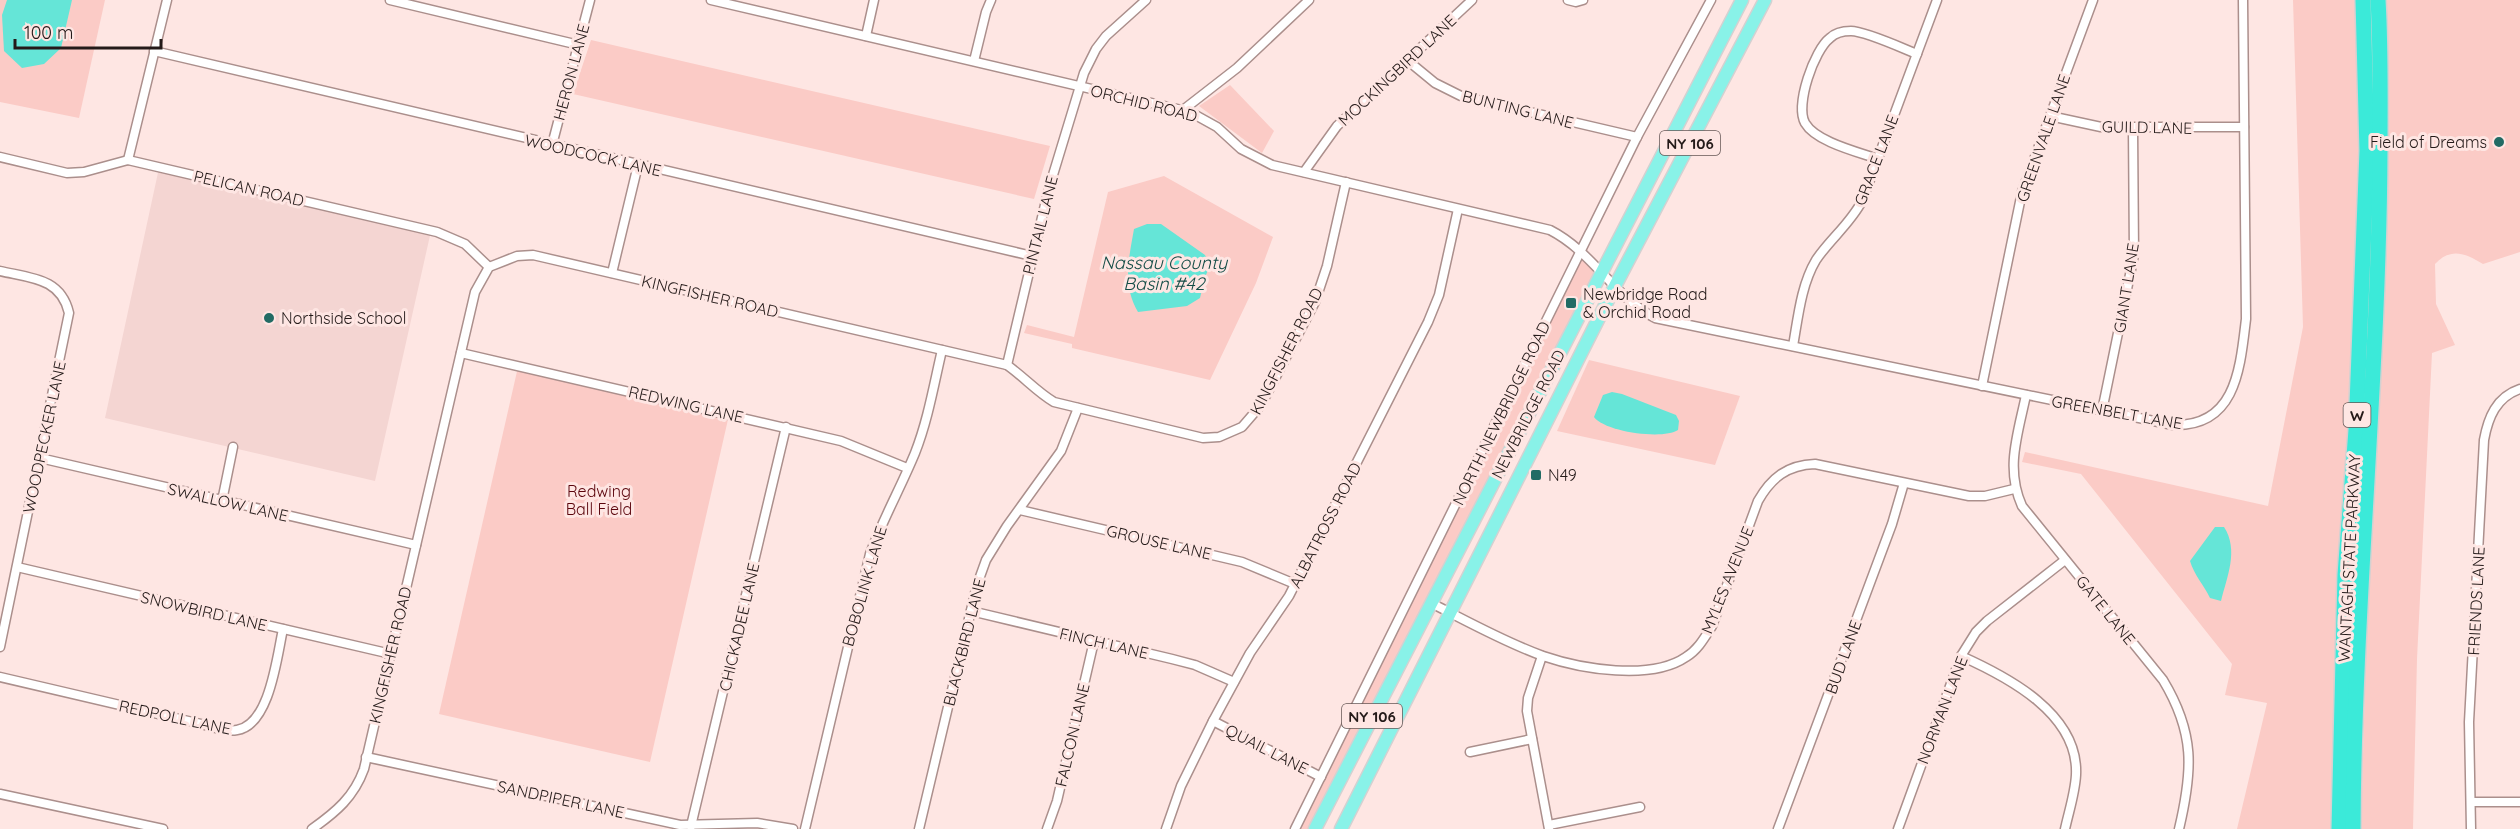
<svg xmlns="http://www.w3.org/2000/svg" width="2520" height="829" font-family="Quicksand,sans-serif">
	<rect width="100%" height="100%" fill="#fee6e3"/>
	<!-- built -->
	<polygon fill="#f4d5d2" points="159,168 431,231 375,481 105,418"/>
	<!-- green -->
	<g fill="#fbcbc6">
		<polygon points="0,0 105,0 79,118 0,102"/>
		<polygon points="2293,0 2356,0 2357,17 2359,192 2333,829 2237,829 2267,703 2225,695 2232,664 2081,474 2022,462 2025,452 2268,506 2303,327"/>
		<path d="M 2383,0 L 2520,0 L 2520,252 L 2483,264 C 2465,253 2451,247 2435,264 L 2436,304 L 2455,345 L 2432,353 L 2417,659 L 2413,829 L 2361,829 L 2369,543 L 2378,417 L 2385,266 L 2387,136 Z"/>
		<polygon points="591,40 1050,146 1034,199 573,94"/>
		<polygon points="1230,85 1274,131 1262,153 1199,106"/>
		<polygon points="1164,176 1273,237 1256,283 1210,380 1072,348 1072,344 1024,333 1027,325 1074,337 1108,192"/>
		<polygon points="1583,254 1597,272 1313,829 1299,829"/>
		<polygon points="1589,360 1740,396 1715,465 1557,431"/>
		<polygon points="518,367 729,415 650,762 439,714"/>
	</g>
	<!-- water -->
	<g fill="#65e5d7">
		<polygon points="7,0 72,0 61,48 44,64 22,68 4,51 2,15"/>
		<path d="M 1147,224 L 1161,224 L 1205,255 L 1210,266 L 1205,277 L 1200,298 L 1187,306 L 1138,312 C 1122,285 1129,258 1134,229 Z"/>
		<path d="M 1612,392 L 1622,394 L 1676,415 L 1679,421 L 1678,430 C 1663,440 1605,432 1594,417 L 1603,395 Z"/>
		<path d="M 2215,527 L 2224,527 C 2239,550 2227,577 2221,601 L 2210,598 C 2204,585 2194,575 2190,561 Z"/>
	</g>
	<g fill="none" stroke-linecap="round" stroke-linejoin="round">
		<defs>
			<g id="minor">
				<polyline points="390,0 579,45"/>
				<path d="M 711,0 L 1190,112 L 1217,127 L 1241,149 L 1272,165 L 1550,230 C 1593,252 1613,296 1655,318 L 2173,425 C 2236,427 2240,369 2246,319 L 2243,0"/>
				<polyline points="1568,0 1576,2 1583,0"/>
				<polyline points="866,36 874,0"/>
				<polyline points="154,51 1032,256"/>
				<polyline points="1407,60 1435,83 1461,96 1637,137"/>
				<polyline points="974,61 986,12 991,0"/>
				<polyline points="1183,110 1237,68 1309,0"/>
				<polyline points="2050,116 2101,127 2244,127"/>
				<polyline points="552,145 590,0"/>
				<polyline points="0,157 67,173 84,172 128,160 437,232 465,244 489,267"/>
				<path d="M 1878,159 C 1858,152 1816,142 1805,123 C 1795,105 1814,50 1830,38 C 1835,33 1844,31 1851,31 C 1865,31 1902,48 1917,54"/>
				<polyline points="128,160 167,0"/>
				<polyline points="1304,172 1337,126 1472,0"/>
				<path d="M 0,271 C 31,278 61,278 69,313 L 0,647"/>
				<polyline points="612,273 638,165"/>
				<path d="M 1793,346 C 1798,318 1801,285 1816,260 C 1830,239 1850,224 1862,201 L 1937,0"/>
				<polyline points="461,353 841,441 907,468"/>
				<polyline points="1007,365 1049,188 1084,73 1096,49 1106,36 1146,0"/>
				<polyline points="1982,386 2022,192 2093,0"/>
				<path d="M 2026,395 C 2018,434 2005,468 2022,506 L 2163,680 C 2195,733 2193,770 2179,829"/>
				<polyline points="2102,411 2134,255 2133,128"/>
				<polyline points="40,458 416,545"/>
				<polyline points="222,501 233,447"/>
				<polyline points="1020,510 1242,562 1295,584"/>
				<polyline points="17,567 391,654"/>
				<path d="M 1431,603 C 1467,621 1504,642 1543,656 C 1581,669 1651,681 1686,657 C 1698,650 1705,637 1712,626 L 1758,501 C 1771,478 1787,465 1815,464 L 1969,496 L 1985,496 L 2014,489"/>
				<polyline points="971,611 1172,659 1195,665 1234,682"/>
				<polyline points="1542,656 1528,698 1527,711 1549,829"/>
				<path d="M 1961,656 C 2008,677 2079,714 2076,775 C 2075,793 2069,811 2065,829"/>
				<path d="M 0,677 L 201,724 C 212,727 226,732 237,730 C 270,725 277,656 283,629"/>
				<polyline points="1213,721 1321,777"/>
				<polyline points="1470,752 1532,739"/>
				<polyline points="366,757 680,825 757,823 793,829"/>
				<polyline points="0,794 163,829"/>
				<polyline points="2471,802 2520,802"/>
				<polyline points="1549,825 1640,807"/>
				<polyline points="691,826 786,427"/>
				<path d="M 312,829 C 336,812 354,797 364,769 L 475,292 L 489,267 L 517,256 L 533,255 L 1007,365 C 1024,377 1037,392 1054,402 L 1203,438 L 1219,437 L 1242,427 L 1261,405 L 1315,302 L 1327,266 L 1346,182"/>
				<path d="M 805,829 L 870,554 C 883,519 901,487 915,453 C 928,420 934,384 942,350"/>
				<polyline points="919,829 977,585 986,560 1007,526 1061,451 1078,408"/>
				<polyline points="1047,829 1057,801 1094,641"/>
				<polyline points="1166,829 1181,786 1213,721 1250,653 1289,596 1428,322 1439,295 1458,209"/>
				<polyline points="1295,829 1637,137 1711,0"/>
				<polyline points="1778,829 1892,524 1904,483"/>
				<polyline points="1898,829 1961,656 1976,632 1987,621 2065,560"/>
				<path d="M 2471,829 L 2469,722 L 2484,440 C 2488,418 2496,397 2520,389"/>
			</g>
			<g id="primary">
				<polyline points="1315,829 1742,0"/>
				<polyline points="1341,829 1615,286 1765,0"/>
			</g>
			<g id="motorway">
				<polyline points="2339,829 2345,575 2356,430 2367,151 2363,0"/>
				<path d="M 2353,829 C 2354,602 2379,376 2380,150 C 2380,100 2381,50 2378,0"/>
			</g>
		</defs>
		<!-- minor casing -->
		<use href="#minor" stroke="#ab8f8c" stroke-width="11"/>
		<!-- primary casing -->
		<use href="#primary" stroke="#d3d1d1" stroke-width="15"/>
		<!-- motorway casing -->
		<use href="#motorway" stroke="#d3d1d1" stroke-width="18"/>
		<!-- minor -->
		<use href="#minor" stroke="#fff" stroke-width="8"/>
		<!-- primary -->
		<use href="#primary" stroke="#89f2e8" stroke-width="12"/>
		<!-- motorway -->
		<use href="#motorway" stroke="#3bead9" stroke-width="15"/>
	</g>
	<!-- markers -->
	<g fill="#226b64" stroke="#fee6e3" stroke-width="2">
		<circle cx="2499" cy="142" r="6"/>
		<rect x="1565" y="297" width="12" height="12" rx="3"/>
		<circle cx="269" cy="318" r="6"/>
		<rect x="1530" y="469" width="12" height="12" rx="3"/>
	</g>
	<g text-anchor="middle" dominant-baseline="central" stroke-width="6" stroke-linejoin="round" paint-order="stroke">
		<!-- shield labels -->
		<g fill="#fee6e3" stroke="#655756" stroke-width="1.5">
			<rect x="1660" y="131" width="60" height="24" rx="4.5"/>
			<rect x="2343.5" y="403" width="27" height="24" rx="4.5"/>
			<rect x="1342" y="704" width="60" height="24" rx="4.5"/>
		</g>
		<g font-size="15" font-weight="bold" fill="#241a19">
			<text x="1690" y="143">NY 106</text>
			<text x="2357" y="415">W</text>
			<text x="1372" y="716">NY 106</text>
		</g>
		<!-- street labels -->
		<g font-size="16" fill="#241a19" stroke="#fee6e3">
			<text transform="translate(1397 70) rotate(-43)">MOCKINGBIRD LANE</text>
			<text transform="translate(571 72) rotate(-75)">HERON LANE</text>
			<text transform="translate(1144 103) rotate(14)">ORCHID ROAD</text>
			<text transform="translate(1518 109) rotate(14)">BUNTING LANE</text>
			<text transform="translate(2147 127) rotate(1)">GUILD LANE</text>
			<text transform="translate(2043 138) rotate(-71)">GREENVALE LANE</text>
			<text transform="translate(593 155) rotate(13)">WOODCOCK LANE</text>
			<text transform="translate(1876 160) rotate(-69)">GRACE LANE</text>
			<text transform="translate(249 188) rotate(13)">PELICAN ROAD</text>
			<text transform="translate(1040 225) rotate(-76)">PINTAIL LANE</text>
			<text transform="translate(2126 288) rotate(-81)">GIANT LANE</text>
			<text transform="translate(710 296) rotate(13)">KINGFISHER ROAD</text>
			<text transform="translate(1286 351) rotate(-63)">KINGFISHER ROAD</text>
			<text transform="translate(686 404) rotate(13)">REDWING LANE</text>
			<text transform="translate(2117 412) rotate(10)">GREENBELT LANE</text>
			<text transform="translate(1501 413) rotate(-64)">NORTH NEWBRIDGE ROAD</text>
			<text transform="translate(1528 414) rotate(-63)">NEWBRIDGE ROAD</text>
			<text transform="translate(44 437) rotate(-78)">WOODPECKER LANE</text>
			<text transform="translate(228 502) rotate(13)">SWALLOW LANE</text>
			<text transform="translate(1325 525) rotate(-63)">ALBATROSS ROAD</text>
			<text transform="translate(1159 542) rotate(13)">GROUSE LANE</text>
			<text transform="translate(2349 558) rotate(-87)">WANTAGH STATE PARKWAY</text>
			<text transform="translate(1727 580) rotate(-68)">MYLES AVENUE</text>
			<text transform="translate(864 586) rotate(-74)">BOBOLINK LANE</text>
			<text transform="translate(2476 601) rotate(-87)">FRIENDS LANE</text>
			<text transform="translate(2106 610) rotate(51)">GATE LANE</text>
			<text transform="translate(204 611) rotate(13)">SNOWBIRD LANE</text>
			<text transform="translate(739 627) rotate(-77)">CHICKADEE LANE</text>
			<text transform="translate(964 642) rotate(-76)">BLACKBIRD LANE</text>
			<text transform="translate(1104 643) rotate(13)">FINCH LANE</text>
			<text transform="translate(390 655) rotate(-77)">KINGFISHER ROAD</text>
			<text transform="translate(1843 657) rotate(-70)">BUD LANE</text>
			<text transform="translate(1942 710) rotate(-69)">NORMAN LANE</text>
			<text transform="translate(175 717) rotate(12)">REDPOLL LANE</text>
			<text transform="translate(1072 735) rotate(-77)">FALCON LANE</text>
			<text transform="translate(1267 749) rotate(27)">QUAIL LANE</text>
			<text transform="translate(561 799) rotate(12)">SANDPIPER LANE</text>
		</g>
		<!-- poi labels -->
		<g font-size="16" fill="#241a19" stroke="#fee6e3" text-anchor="start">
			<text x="2487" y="142" text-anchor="end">Field of Dreams</text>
			<text x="1583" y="294">Newbridge Road<tspan x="1583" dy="18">&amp; Orchid Road</tspan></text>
			<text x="281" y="318">Northside School</text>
			<text x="1548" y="475">N49</text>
		</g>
		<!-- park labels -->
		<g font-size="16" fill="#5b050c" stroke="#fee6e3">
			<text x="599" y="491">Redwing<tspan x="599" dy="18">Ball Field</tspan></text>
		</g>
		<!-- water labels -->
		<g font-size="18" font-style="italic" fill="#134c46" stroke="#fee6e3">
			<text x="1164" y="262">Nassau County<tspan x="1164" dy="21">Basin #42</tspan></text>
		</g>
	</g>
	<!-- scale -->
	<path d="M15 39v9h146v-9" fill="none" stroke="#241a19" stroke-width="3"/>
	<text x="24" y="39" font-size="18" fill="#241a19" stroke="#fee6e3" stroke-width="4.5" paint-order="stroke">100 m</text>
</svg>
